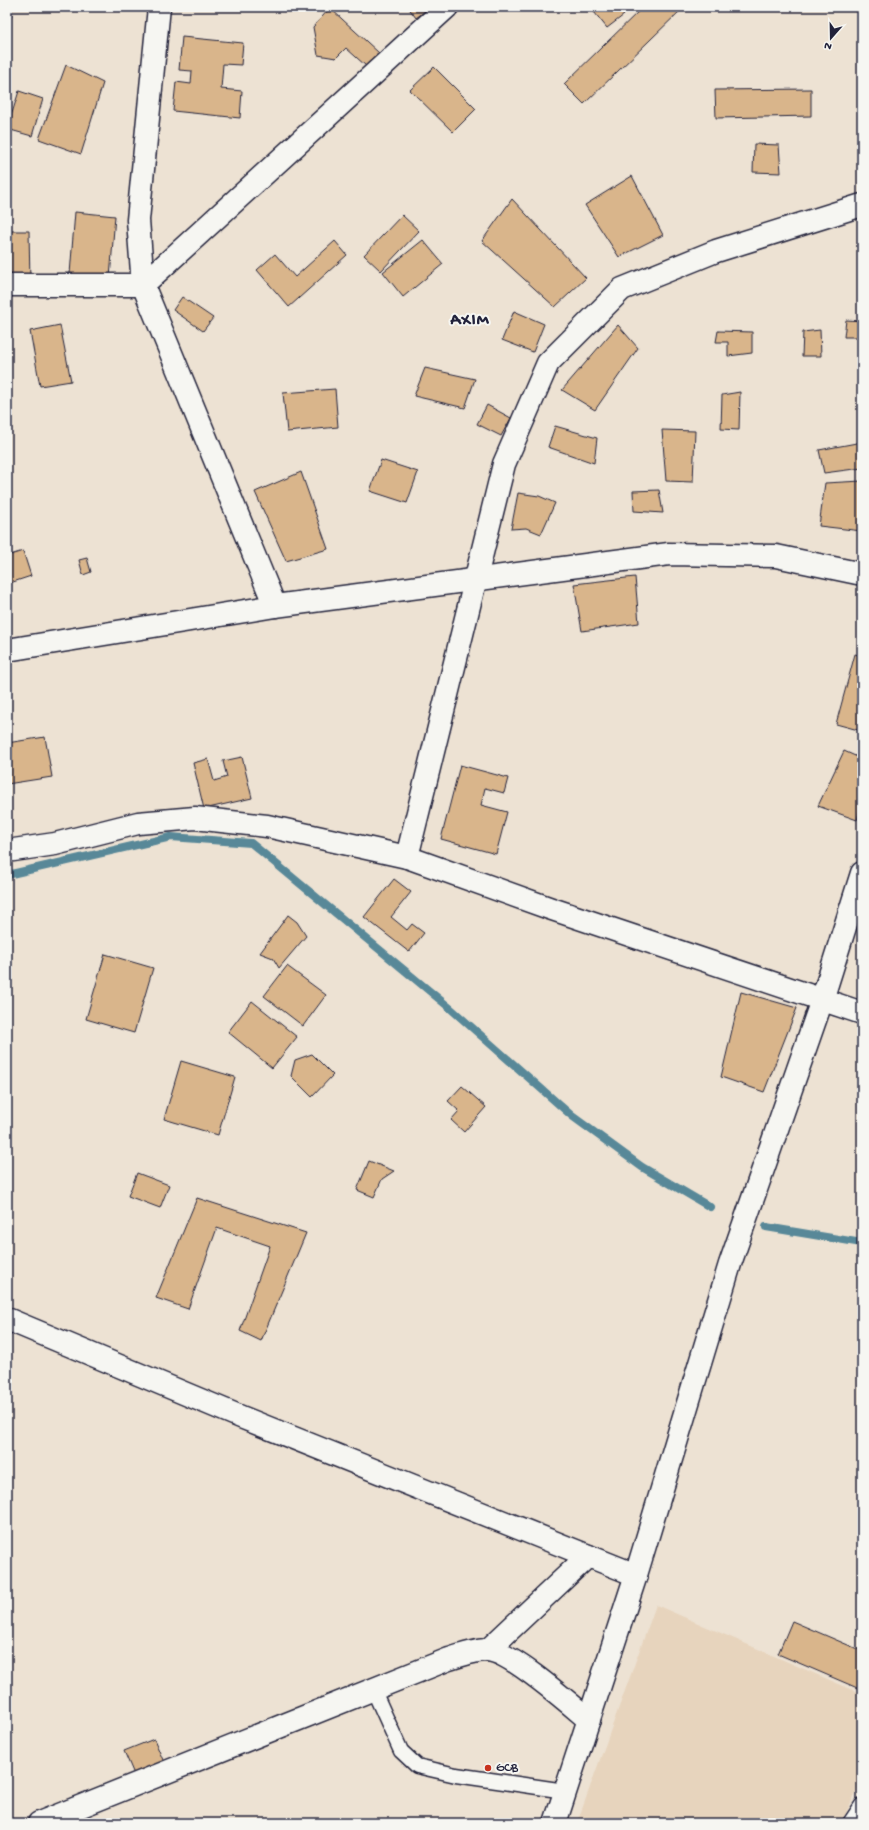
<svg xmlns="http://www.w3.org/2000/svg" width="869" height="1830" font-family="'Gochi Hand',sans-serif">
	<rect width="100%" height="100%" fill="#ede2d3"/>
	<filter id="ink" filterUnits="userSpaceOnUse"><feTurbulence type="fractalNoise" baseFrequency=".025" numOctaves="2"/><feDisplacementMap in="SourceGraphic" scale="8" xChannelSelector="R" yChannelSelector="G"/><feConvolveMatrix kernelMatrix="1 2 1 2 8 2 1 2 1" color-interpolation-filters="sRGB"/></filter>
	<g filter="url(#ink)">
		<!-- built -->
		<polygon fill="#e7d4bd" points="656,1605 862,1694 862,1780 841,1823 577,1823"/>
		<g fill="none" stroke-linecap="round" stroke-linejoin="round">
			<!-- stream -->
			<g stroke="#588898" stroke-width="8">
				<polyline points="7,875 171,837 251,843 450,1008 572,1116 642,1167 710,1207"/>
				<polyline points="766,1227 862,1243"/>
			</g>
		</g>
		<!-- building -->
		<g fill="#d9b58b" stroke="#22223b">
			<polygon points="408,7 431,7 416,18"/>
			<polygon points="590,7 618,7 624,15 607,28"/>
			<polygon points="643,7 683,8 584,104 564,84"/>
			<polygon points="330,8 379,53 366,66 346,48 336,58 318,55 313,27"/>
			<polygon points="7,12 12,14 7,29"/>
			<polygon points="182,37 243,43 241,65 223,64 221,89 242,91 240,118 173,111 176,82 191,84 192,71 179,70"/>
			<polygon points="66,65 103,83 81,154 39,139"/>
			<polygon points="434,67 476,109 453,132 410,90"/>
			<polygon points="811,89 811,116 716,118 715,90"/>
			<polygon points="19,91 43,99 32,136 7,129"/>
			<polygon points="754,144 779,145 781,173 753,172"/>
			<polygon points="632,176 663,235 619,257 585,205"/>
			<polygon points="512,199 586,278 555,307 482,241"/>
			<polygon points="75,212 115,216 110,278 70,274"/>
			<polygon points="402,215 419,231 381,271 364,255"/>
			<polygon points="7,231 29,231 30,281 7,281"/>
			<polygon points="423,240 443,264 403,297 383,272"/>
			<polygon points="335,241 347,255 289,307 257,270 275,254 295,277"/>
			<polygon points="182,297 213,318 203,331 173,310"/>
			<polygon points="514,311 544,324 533,352 502,340"/>
			<polygon points="846,320 862,321 862,337 844,337"/>
			<polygon points="60,325 71,381 40,386 30,331"/>
			<polygon points="618,325 638,348 595,410 562,390"/>
			<polygon points="820,330 821,356 802,356 803,332"/>
			<polygon points="718,331 752,332 752,353 728,356 728,342 716,342"/>
			<polygon points="425,368 475,379 465,408 414,396"/>
			<polygon points="335,389 338,427 287,432 283,393"/>
			<polygon points="740,392 739,430 721,429 722,395"/>
			<polygon points="487,405 511,418 501,436 477,424"/>
			<polygon points="555,426 597,438 594,463 548,447"/>
			<polygon points="662,430 695,431 693,482 666,481"/>
			<polygon points="862,442 862,468 824,473 819,450"/>
			<polygon points="381,460 418,472 407,503 370,491"/>
			<polygon points="301,472 328,549 286,561 255,492"/>
			<polygon points="862,481 862,531 819,526 825,483"/>
			<polygon points="659,490 663,513 634,511 633,491"/>
			<polygon points="518,493 539,496 555,503 541,534 526,528 511,529"/>
			<polygon points="23,551 31,576 7,584 7,556"/>
			<polygon points="87,558 91,572 83,575 79,560"/>
			<polygon points="635,577 639,623 582,631 574,584"/>
			<polygon points="855,654 862,656 862,731 836,724"/>
			<polygon points="45,737 52,777 7,784 7,743"/>
			<polygon points="844,751 862,759 862,802 857,820 818,806"/>
			<polygon points="242,757 252,798 204,809 193,763 208,759 214,781 227,777 223,761"/>
			<polygon points="460,765 508,778 504,793 485,788 481,805 507,812 496,854 441,839"/>
			<polygon points="394,879 411,892 391,917 407,930 412,924 424,933 409,952 364,917"/>
			<polygon points="288,915 297,922 306,936 279,968 273,958 260,953"/>
			<polygon points="105,954 153,968 134,1033 86,1019"/>
			<polygon points="287,966 326,995 303,1026 264,996"/>
			<polygon points="741,992 797,1008 764,1092 721,1077"/>
			<polygon points="252,1001 297,1037 272,1068 228,1032"/>
			<polygon points="312,1054 333,1075 312,1097 291,1076 295,1060"/>
			<polygon points="181,1061 235,1077 218,1135 164,1119"/>
			<polygon points="462,1086 486,1107 464,1132 451,1120 459,1111 448,1101"/>
			<polygon points="369,1161 394,1171 382,1179 374,1197 357,1190"/>
			<polygon points="137,1173 169,1185 160,1208 128,1196"/>
			<polygon points="197,1198 306,1233 261,1341 240,1331 270,1246 217,1228 188,1309 156,1298"/>
			<polygon points="792,1621 862,1651 862,1690 778,1654"/>
			<polygon points="154,1739 166,1767 136,1779 124,1751"/>
		</g>
		<g fill="none" stroke-linecap="round" stroke-linejoin="round">
			<defs>
				<g id="service">
					<polyline points="373,1689 401,1751 417,1766 456,1775 565,1791"/>
					<polyline points="850,1823 862,1805"/>
				</g>
				<g id="minor">
					<polyline points="159,7 138,220 143,285 275,606"/>
					<polyline points="7,285 143,285 447,7"/>
					<polyline points="7,650 275,606 669,554 776,556 862,574"/>
					<polyline points="7,851 55,844 138,823 195,818 267,826 407,857 549,908 862,1013"/>
					<polyline points="407,857 504,464 548,363 622,289 716,251 862,205"/>
					<polyline points="7,1319 241,1417 636,1575"/>
					<polyline points="488,1650 588,1556"/>
					<path d="M 39,1823 L 449,1659 C 459,1656 478,1649 488,1650 C 511,1652 570,1704 589,1720"/>
					<polyline points="555,1823 636,1575 730,1264 822,1000 862,873"/>
				</g>
			</defs>
			<!-- service casing -->
			<use href="#service" stroke="#22223b" stroke-width="17"/>
			<!-- minor casing -->
			<use href="#minor" stroke="#22223b" stroke-width="25"/>
			<!-- service -->
			<use href="#service" stroke="#f6f6f2" stroke-width="14"/>
			<!-- minor -->
			<use href="#minor" stroke="#f6f6f2" stroke-width="22"/>
		</g>
	</g>
	<!-- markers -->
	<circle fill="#c8321e" stroke="#f6f6f2" stroke-width="1.5" cx="488" cy="1768" r="4"/>
	<g text-anchor="middle" dominant-baseline="central" stroke-width="4" stroke-linejoin="round" paint-order="stroke">
		<!-- poi labels -->
		<g font-size="13" fill="#22223b" stroke="#f6f6f2" text-anchor="start">
			<text x="496" y="1768">GCB</text>
		</g>
		<!-- district labels -->
		<g font-size="17" font-weight="bold" letter-spacing="1" fill="#22223b" stroke="#f6f6f2">
			<text x="470" y="321">AXIM</text>
		</g>
	</g>
	<!-- margin -->
	<rect width="869" height="1830" fill="none" stroke="#f6f6f2" stroke-width="24"/>
	<rect x="12" y="12" width="845" height="1806" fill="none" stroke="#22223b" stroke-width="1.5" filter="url(#ink)"/>
	<!-- north arrow -->
	<g transform="translate(831 38) rotate(200)" stroke="#f6f6f2" stroke-width="3" paint-order="stroke">
	<path d="M0-3L7 15L0 10L-7 15Z" fill="#22223b"/>
	<text y="-6" font-size="11" font-weight="bold" text-anchor="middle" fill="#22223b">N</text>
	</g>
</svg>
